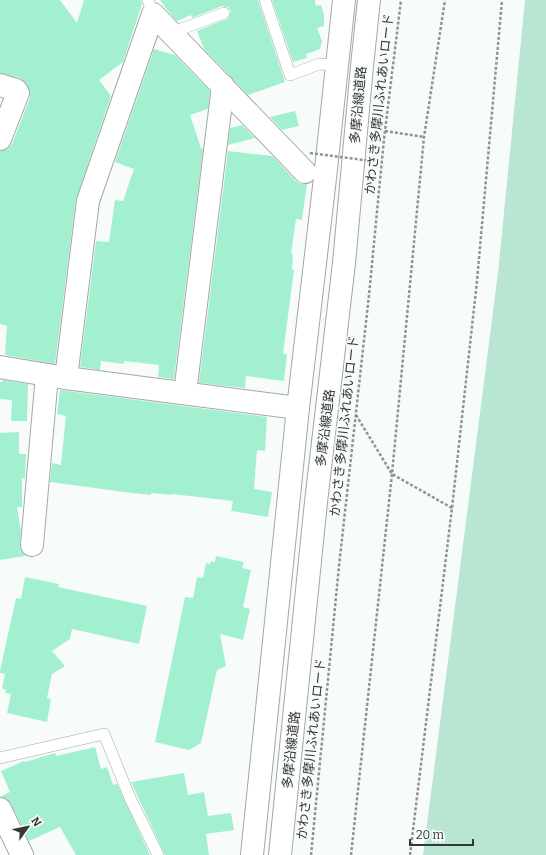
<svg xmlns="http://www.w3.org/2000/svg" width="546" height="855" font-family="Bitter,'Noto Sans JP',serif">
	<rect width="100%" height="100%" fill="#f7fcfa"/>
	<!-- green -->
	<polygon fill="#b8e6d2" points="525,0 546,0 546,855 423,855 498,273"/>
	<!-- building -->
	<g fill="#a3f0d1">
		<polygon points="0,0 60,0 77,23 84,0 141,0 142,4 123,62 99,80 111,96 76,199 55,364 5,355 7,326 0,324 0,151 7,149 12,144 30,98 30,92 26,83 20,78 0,73"/>
		<polygon points="160,0 258,0 285,82 248,95 204,49 197,31 229,18 231,11 228,7 222,6 192,18 191,15 177,21 167,10"/>
		<polygon points="272,0 315,0 316,6 321,5 324,14 324,26 317,28 322,41 320,49 306,54 307,58 293,62"/>
		<polygon points="154,49 175,55 210,91 208,109 190,115 201,148 203,149 174,379 158,377 159,365 124,361 124,364 101,361 100,370 80,367 96,241 109,242 115,200 123,201 134,169 115,162"/>
		<polygon points="295,111 299,126 282,130 270,117"/>
		<polygon points="242,125 255,138 228,145 230,128"/>
		<polygon points="228,151 272,156 296,181 301,184 307,184 302,220 296,219 291,254 293,254 292,269 294,270 283,354 287,354 284,381 246,376 245,388 199,383"/>
		<polygon points="3,380 28,384 27,421 11,421 12,400 0,399 0,382 2,382"/>
		<polygon points="60,390 267,417 265,451 257,450 254,489 272,492 268,517 231,511 233,501 172,494 172,495 151,493 151,495 132,493 50,482 52,463 61,465 66,416 57,414"/>
		<polygon points="19,432 19,454 26,454 25,479 22,478 22,507 17,507 21,531 20,544 21,550 25,556 0,560 0,433"/>
		<polygon points="216,556 244,562 242,568 251,570 243,607 250,609 243,640 220,634 226,666 217,670 201,743 189,750 155,742 185,597 193,598 197,577 203,578 206,563 210,564 211,561 215,562"/>
		<polygon points="25,577 59,584 58,587 147,606 139,644 72,629 70,639 52,651 65,666 52,674 47,698 51,699 47,722 7,713 11,694 5,693 6,690 2,688 5,674 0,673 0,671 16,598 21,599"/>
		<polygon points="95,747 101,769 107,767 113,785 117,784 150,855 76,855 60,827 29,841 11,804 7,799 0,797 10,792 1,771 24,761 25,762 55,753 56,756"/>
		<polygon points="184,773 188,795 204,792 208,816 231,813 234,830 206,834 209,855 165,855 131,782"/>
	</g>
	<g fill="none" stroke-linecap="round" stroke-linejoin="round">
		<defs>
			<g id="lane">
				<polyline points="148,0 153,14"/>
				<polyline points="265,0 290,75 319,64 338,65"/>
				<polyline points="171,33 224,13"/>
				<polyline points="0,758 104,734 130,798 158,855"/>
			</g>
			<g id="street">
				<polyline points="0,85 16,90 18,93 0,139"/>
				<polyline points="0,367 66,378 298,408"/>
				<polyline points="66,378 88,201 153,14 305,172"/>
				<polyline points="185,393 223,86"/>
				<polyline points="32,545 47,375"/>
				<polyline points="0,809 22,855"/>
				<polyline points="252,855 298,408 325,178 344,0"/>
			</g>
			<polyline id="primary" points="280,855 316,502 344,263 362,66 369,0"/>
		</defs>
		<!-- lane casing -->
		<use href="#lane" stroke="#a3a7a5" stroke-width="12"/>
		<!-- street casing -->
		<use href="#street" stroke="#a3a7a5" stroke-width="24"/>
		<!-- primary casing -->
		<use href="#primary" stroke="#a3a7a5" stroke-width="24"/>
		<!-- path -->
		<g stroke="#919392" stroke-width="2.5" stroke-dasharray="3 2" stroke-linecap="butt">
			<polyline points="385,131 424,137"/>
			<polyline points="356,415 392,474 452,508"/>
			<polyline points="311,855 339,566 369,295 384,139 401,0"/>
			<polyline points="351,855 392,474 424,137 445,0"/>
			<polyline points="410,855 452,508 477,281 502,0"/>
		</g>
		<!-- lane -->
		<use href="#lane" stroke="#fff" stroke-width="11"/>
		<!-- street -->
		<use href="#street" stroke="#fff" stroke-width="22"/>
		<!-- primary -->
		<use href="#primary" stroke="#fff" stroke-width="22"/>
		<!-- path-bridge -->
		<polyline stroke="#919392" stroke-width="2.5" stroke-dasharray="3 2" stroke-linecap="butt" points="310,153 371,161"/>
	</g>
	<g text-anchor="middle" dominant-baseline="central" stroke-width="3" stroke-linejoin="round" paint-order="stroke">
		<!-- street labels -->
		<g font-size="13" fill="#353636" stroke="#f7fcfa">
			<text transform="translate(379 104) rotate(-84)">かわさき多摩川ふれあいロード</text>
			<text transform="translate(358 105) rotate(-85)">多摩沿線道路</text>
			<text transform="translate(344 426) rotate(-84)">かわさき多摩川ふれあいロード</text>
			<text transform="translate(325 428) rotate(-83)">多摩沿線道路</text>
			<text transform="translate(311 749) rotate(-84)">かわさき多摩川ふれあいロード</text>
			<text transform="translate(291 750) rotate(-84)">多摩沿線道路</text>
		</g>
	</g>
	<!-- north arrow -->
	<g transform="translate(28 827) rotate(57)" stroke="#f7fcfa" stroke-width="3" paint-order="stroke">
	<path d="M0-3L7 15L0 10L-7 15Z" fill="#353636"/>
	<text y="-6" font-size="11" font-weight="bold" text-anchor="middle" fill="#353636">N</text>
	</g>
	<!-- scale -->
	<path d="M410 839v6h63v-6" fill="none" stroke="#353636" stroke-width="2"/>
	<text x="416" y="839" font-size="12" fill="#353636" stroke="#f7fcfa" stroke-width="3" paint-order="stroke">20 m</text>
</svg>
